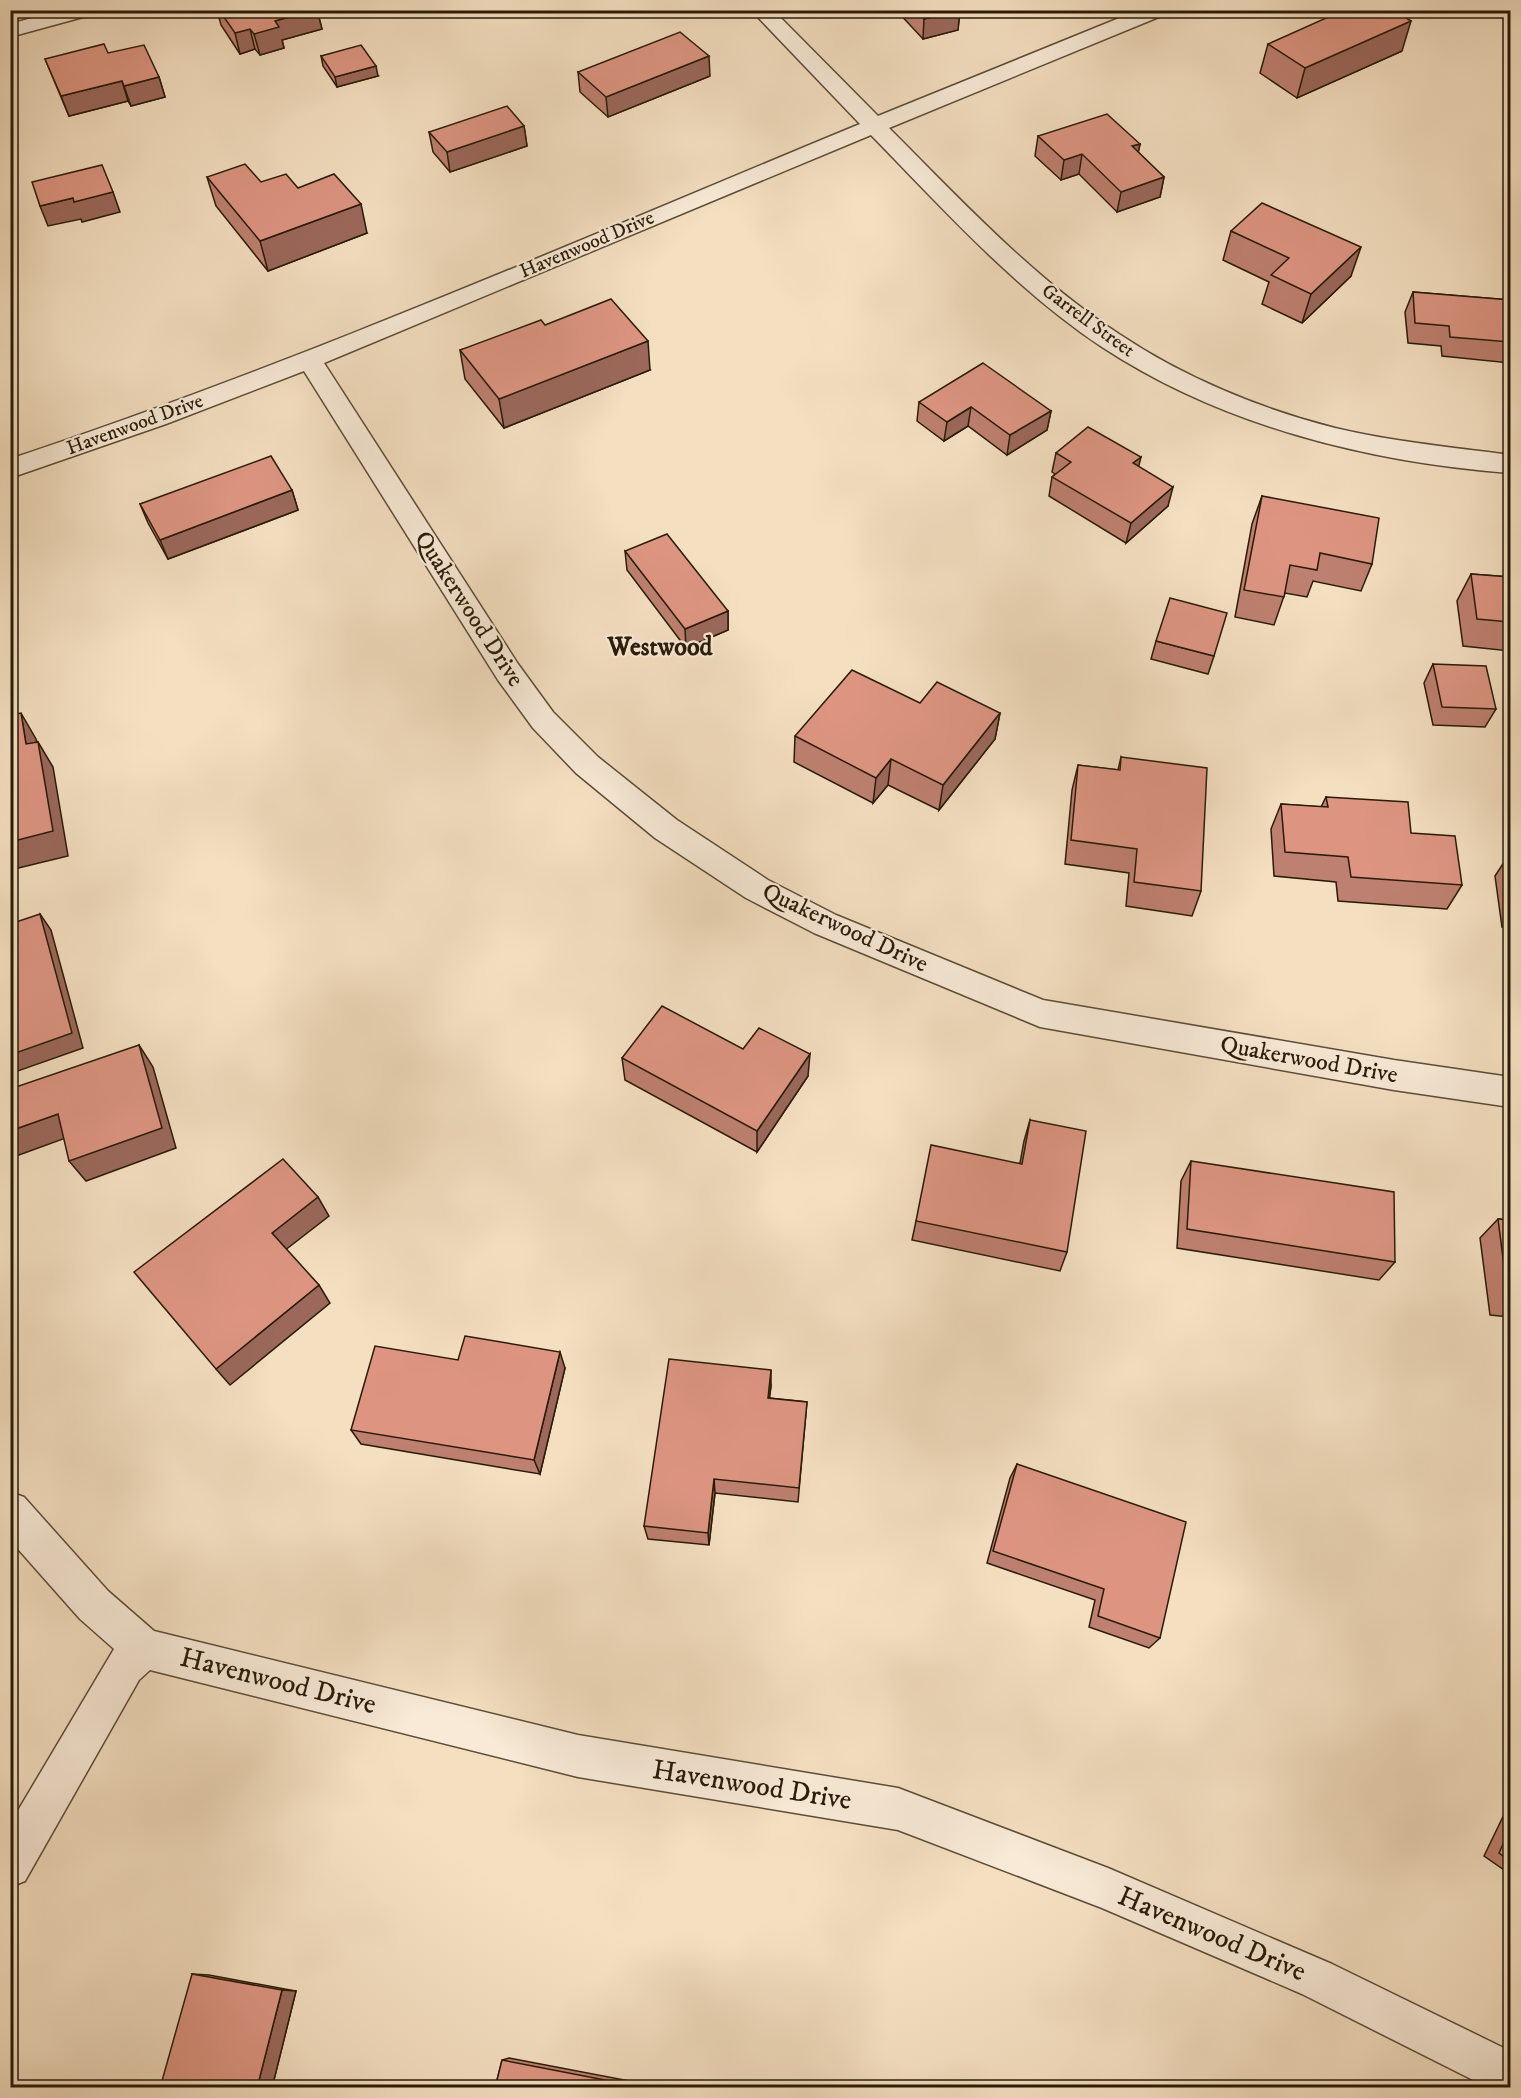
<svg xmlns="http://www.w3.org/2000/svg" width="1521" height="2098" font-family="'IM FELL DW Pica',serif">
	<rect width="100%" height="100%" fill="#f4dfc1"/>
	<filter id="stains"><feTurbulence type="fractalNoise" baseFrequency=".00333" numOctaves="4"/><feColorMatrix values="0 0 0 0 .2 0 0 0 0 .09 0 0 0 0 .02 0 0 0 .5 -.17"/></filter>
	<radialGradient id="worn" r=".72"><stop offset=".6" stop-color="#630" stop-opacity="0"/><stop offset="1" stop-color="#630" stop-opacity=".3"/></radialGradient>
	<g fill="none" stroke-linecap="round" stroke-linejoin="round">
		<defs>
			<g id="street">
				<polygon points="61,10 97,10 94,14 10,37 10,24"/>
				<path d="M 751,10 L 773,10 L 878,116 L 1139,10 L 1169,10 L 1166,14 L 889,128 C 961,200 1033,278 1119,334 C 1183,377 1260,409 1335,428 C 1393,442 1452,447 1510,455 L 1510,473 C 1369,462 1222,426 1102,347 C 1015,289 943,209 871,135 L 324,363 L 518,664 L 553,712 L 598,757 L 677,820 L 768,880 L 836,915 L 1043,1000 L 1394,1060 L 1510,1077 L 1510,1107 L 1394,1090 L 1040,1027 L 814,933 L 746,898 L 655,838 L 576,773 L 533,728 L 498,680 L 304,371 L 166,424 L 10,478 L 10,459 C 299,363 579,240 860,124 Z"/>
				<polygon points="10,1492 24,1497 108,1591 154,1631 578,1735 898,1788 1108,1868 1332,1964 1510,2051 1510,2088 1489,2088 1302,1994 1102,1908 898,1830 578,1777 150,1670 139,1680 25,1881 10,1887 10,1824 114,1649 80,1619 10,1540"/>
			</g>
		</defs>
		<!-- street casing -->
		<use href="#street" stroke="#5c4c36" stroke-width="3"/>
		<!-- street -->
		<use href="#street" fill="#f8ead7" fill-rule="evenodd"/>
	</g>
	<!-- wall -->
	<g fill="#be8070" stroke="#291b07" stroke-width="1.5">
		<polygon points="217,10 317,10 322,29 282,40 284,48 260,55 255,49 240,54 221,25"/>
		<polygon points="896,10 960,10 958,30 923,39"/>
		<polygon points="1268,44 1402,51 1297,98 1260,73"/>
		<polygon points="108,53 159,77 165,97 131,106 128,101 69,116 45,59"/>
		<polygon points="321,56 378,76 337,87 323,66"/>
		<polygon points="578,72 710,76 608,117 580,92"/>
		<polygon points="524,126 527,146 450,172 433,152 429,132"/>
		<polygon points="1038,136 1140,144 1138,152 1164,177 1160,197 1117,212 1079,174 1061,180 1035,156"/>
		<polygon points="207,177 261,182 298,188 367,233 268,271 216,206"/>
		<polygon points="1231,231 1351,276 1302,323 1262,304 1269,282 1223,260"/>
		<polygon points="1413,292 1510,300 1510,363 1442,356 1441,346 1408,343 1405,312"/>
		<polygon points="545,325 650,370 504,428 465,379 460,350"/>
		<polygon points="919,402 1051,411 1047,430 1007,455 968,426 944,441 917,421"/>
		<polygon points="1056,453 1138,467 1168,506 1126,543 1049,496 1052,477 1055,474 1052,472"/>
		<polygon points="292,490 298,510 168,559 148,523 140,504"/>
		<polygon points="1262,496 1372,564 1361,591 1313,581 1307,597 1285,593 1274,625 1235,617 1252,524"/>
		<polygon points="625,551 728,611 728,630 686,648 627,570"/>
		<polygon points="1471,574 1510,577 1510,651 1463,646 1457,601"/>
		<polygon points="1156,641 1214,656 1208,674 1151,659"/>
		<polygon points="1433,664 1496,709 1485,727 1433,725 1424,683"/>
		<polygon points="920,703 1000,713 995,739 939,810 888,785 873,803 794,762 795,736"/>
		<polygon points="1121,757 1201,891 1192,916 1126,906 1129,873 1065,864 1072,790 1078,765 1118,770"/>
		<polygon points="1326,797 1411,833 1462,885 1447,909 1338,901 1336,882 1274,876 1271,829 1281,804 1321,807"/>
		<polygon points="1510,853 1510,928 1502,927 1495,876"/>
		<polygon points="743,1049 808,1076 757,1152 625,1080 622,1058"/>
		<polygon points="1030,1120 1067,1252 1060,1271 912,1240 916,1221 1020,1163 1024,1141"/>
		<polygon points="1191,1161 1395,1262 1379,1280 1177,1248 1181,1181"/>
		<polygon points="1498,1219 1510,1220 1510,1317 1490,1315 1480,1238"/>
		<polygon points="458,1360 565,1368 540,1474 361,1444 351,1430"/>
		<polygon points="771,1386 769,1398 807,1402 798,1502 715,1493 709,1545 648,1539 644,1526"/>
		<polygon points="1017,1464 1160,1638 1149,1648 1089,1627 1095,1600 987,1563 1010,1478"/>
		<polygon points="1510,1802 1510,1874 1484,1856"/>
		<polygon points="192,1974 209,1975 296,1991 272,2088"/>
		<polygon points="509,2058 651,2085 651,2088 495,2088 502,2060"/>
	</g>
	<!-- shaded-wall -->
	<g fill="#9b685b" stroke="#291b07" stroke-width="1.5">
		<polygon points="313,10 317,10 322,29 282,40 284,48 260,55 254,34 275,21"/>
		<polygon points="958,10 960,10 958,30 923,39 924,19"/>
		<polygon points="1411,21 1402,51 1297,98 1305,68"/>
		<polygon points="250,29 255,49 240,54 235,33"/>
		<polygon points="709,56 710,76 608,117 606,97"/>
		<polygon points="376,66 378,76 337,87 335,77"/>
		<polygon points="159,77 165,97 131,106 124,86"/>
		<polygon points="122,81 128,101 69,116 61,96"/>
		<polygon points="524,126 527,146 450,172 447,152"/>
		<polygon points="1140,144 1136,164 1132,146"/>
		<polygon points="1082,154 1079,174 1061,180 1064,160"/>
		<polygon points="1164,177 1160,197 1117,212 1121,192"/>
		<polygon points="113,192 120,212 82,222 81,219 48,226 40,206 73,198"/>
		<polygon points="361,204 367,233 268,271 260,241"/>
		<polygon points="1361,247 1351,276 1302,323 1311,294"/>
		<polygon points="648,341 650,370 504,428 499,399"/>
		<polygon points="971,407 968,426 944,441 947,422"/>
		<polygon points="1051,411 1047,430 1007,455 1010,435"/>
		<polygon points="1141,457 1136,477 1133,463"/>
		<polygon points="1173,487 1168,506 1126,543 1131,523"/>
		<polygon points="292,490 298,510 168,559 160,540"/>
		<polygon points="728,611 728,630 686,648 685,629"/>
		<polygon points="21,713 36,739 41,770 26,744"/>
		<polygon points="1000,713 995,739 939,810 943,785"/>
		<polygon points="38,742 53,767 68,856 10,870 10,842"/>
		<polygon points="891,759 888,785 873,803 876,778"/>
		<polygon points="40,914 51,930 83,1048 15,1072 10,1067 10,1055"/>
		<polygon points="139,1045 153,1067 176,1148 86,1181 69,1161"/>
		<polygon points="810,1054 808,1076 757,1152 757,1131"/>
		<polygon points="58,1114 74,1135 16,1156 10,1149 10,1131"/>
		<polygon points="318,1197 329,1216 284,1251 272,1233"/>
		<polygon points="319,1285 330,1303 230,1385 216,1369"/>
		<polygon points="560,1352 565,1368 540,1474 534,1460"/>
		<polygon points="771,1370 771,1386 768,1413 768,1398"/>
		<polygon points="714,1479 715,1493 709,1545 708,1533"/>
		<polygon points="282,1990 296,1991 272,2088 257,2088"/>
	</g>
	<!-- building -->
	<g fill="#dd9582" stroke="#291b07" stroke-width="1.5">
		<polygon points="219,10 313,10 275,21 279,27 254,34 250,29 235,33"/>
		<polygon points="916,10 958,10 924,19"/>
		<polygon points="1344,10 1394,10 1411,21 1305,68 1268,44"/>
		<polygon points="680,32 709,56 606,97 578,72"/>
		<polygon points="104,44 108,53 144,45 159,77 124,86 122,81 61,96 45,59"/>
		<polygon points="361,45 376,66 335,77 321,56"/>
		<polygon points="507,106 524,126 447,152 429,132"/>
		<polygon points="1107,114 1140,144 1132,146 1164,177 1121,192 1082,154 1064,160 1038,136"/>
		<polygon points="245,164 261,182 286,174 298,188 334,174 361,204 260,241 207,177"/>
		<polygon points="102,165 113,192 74,202 73,198 40,206 32,182"/>
		<polygon points="1262,203 1361,247 1311,294 1271,275 1289,258 1231,231"/>
		<polygon points="1413,292 1510,300 1510,342 1450,337 1449,326 1415,323"/>
		<polygon points="611,299 648,341 499,399 460,350 541,320 545,325"/>
		<polygon points="983,363 1051,411 1010,435 971,407 947,422 919,402"/>
		<polygon points="1088,427 1141,457 1133,463 1173,487 1131,523 1052,477 1071,462 1056,453"/>
		<polygon points="271,456 292,490 160,540 140,504"/>
		<polygon points="1262,496 1379,518 1372,564 1320,553 1317,570 1290,565 1284,597 1244,590"/>
		<polygon points="667,534 728,611 685,629 625,551"/>
		<polygon points="1471,574 1510,577 1510,622 1477,619"/>
		<polygon points="1170,598 1227,613 1214,656 1156,641"/>
		<polygon points="1433,664 1486,666 1496,709 1442,707"/>
		<polygon points="852,670 920,703 937,682 1000,713 943,785 891,759 876,778 795,736"/>
		<polygon points="21,713 26,744 38,742 53,831 10,842 10,715"/>
		<polygon points="1121,757 1207,768 1201,891 1134,882 1137,849 1071,840 1078,765 1120,770"/>
		<polygon points="1326,797 1408,802 1411,833 1455,836 1462,885 1351,877 1348,857 1285,852 1281,804 1328,807"/>
		<polygon points="40,914 72,1033 10,1055 10,924"/>
		<polygon points="662,1006 743,1049 759,1028 810,1054 757,1131 622,1058"/>
		<polygon points="139,1045 162,1128 69,1161 58,1114 10,1131 10,1089"/>
		<polygon points="1030,1120 1086,1131 1067,1252 916,1221 931,1145 1022,1164"/>
		<polygon points="283,1159 318,1197 272,1233 319,1285 216,1369 134,1272"/>
		<polygon points="1191,1161 1394,1192 1395,1262 1187,1229"/>
		<polygon points="1498,1219 1510,1220 1510,1297 1508,1297"/>
		<polygon points="465,1336 560,1352 534,1460 351,1430 375,1346 458,1360"/>
		<polygon points="669,1359 771,1370 768,1398 807,1402 799,1488 714,1479 708,1533 644,1526"/>
		<polygon points="1017,1464 1186,1522 1160,1638 1098,1616 1104,1589 993,1551"/>
		<polygon points="1510,1829 1510,1861 1499,1853"/>
		<polygon points="192,1974 282,1990 257,2088 160,2088"/>
		<polygon points="502,2060 646,2088 495,2088"/>
	</g>
	<g text-anchor="middle" dominant-baseline="central" stroke-width="4.5" stroke-linejoin="round" paint-order="stroke">
		<!-- far-street labels -->
		<g font-size="20" fill="#291b07" stroke="#f8ead7">
			<text transform="translate(587 245) rotate(-23)">Havenwood Drive</text>
			<text transform="translate(1088 321) rotate(36)">Garrell Street</text>
			<text transform="translate(135 425) rotate(-20)">Havenwood Drive</text>
		</g>
		<!-- street labels -->
		<g font-size="24" fill="#291b07" stroke="#f8ead7">
			<text transform="translate(469 609) rotate(57)">Quakerwood Drive</text>
			<text transform="translate(845 928) rotate(25)">Quakerwood Drive</text>
			<text transform="translate(1309 1060) rotate(10)">Quakerwood Drive</text>
		</g>
		<!-- neighbourhood labels -->
		<g font-size="26" font-weight="bold" fill="#291b07" stroke="#f8ead7">
			<text x="660" y="647">Westwood</text>
		</g>
		<!-- near-street labels -->
		<g font-size="28" fill="#291b07" stroke="#f8ead7">
			<text transform="translate(278 1681) rotate(14)">Havenwood Drive</text>
			<text transform="translate(752 1785) rotate(9)">Havenwood Drive</text>
			<text transform="translate(1212 1934) rotate(23)">Havenwood Drive</text>
		</g>
	</g>
	<!-- margin -->
	<rect width="1521" height="2098" fill="none" stroke="#f4dfc1" stroke-width="36"/>
	<rect x="12" y="12" width="1497" height="2074" fill="none" stroke="#291b07" stroke-width="3"/>
	<rect x="18" y="18" width="1485" height="2062" fill="none" stroke="#291b07" stroke-width="1.5"/>
	<rect width="100%" height="100%" filter="url(#stains)"/>
	<rect width="100%" height="100%" fill="url(#worn)"/>
</svg>
